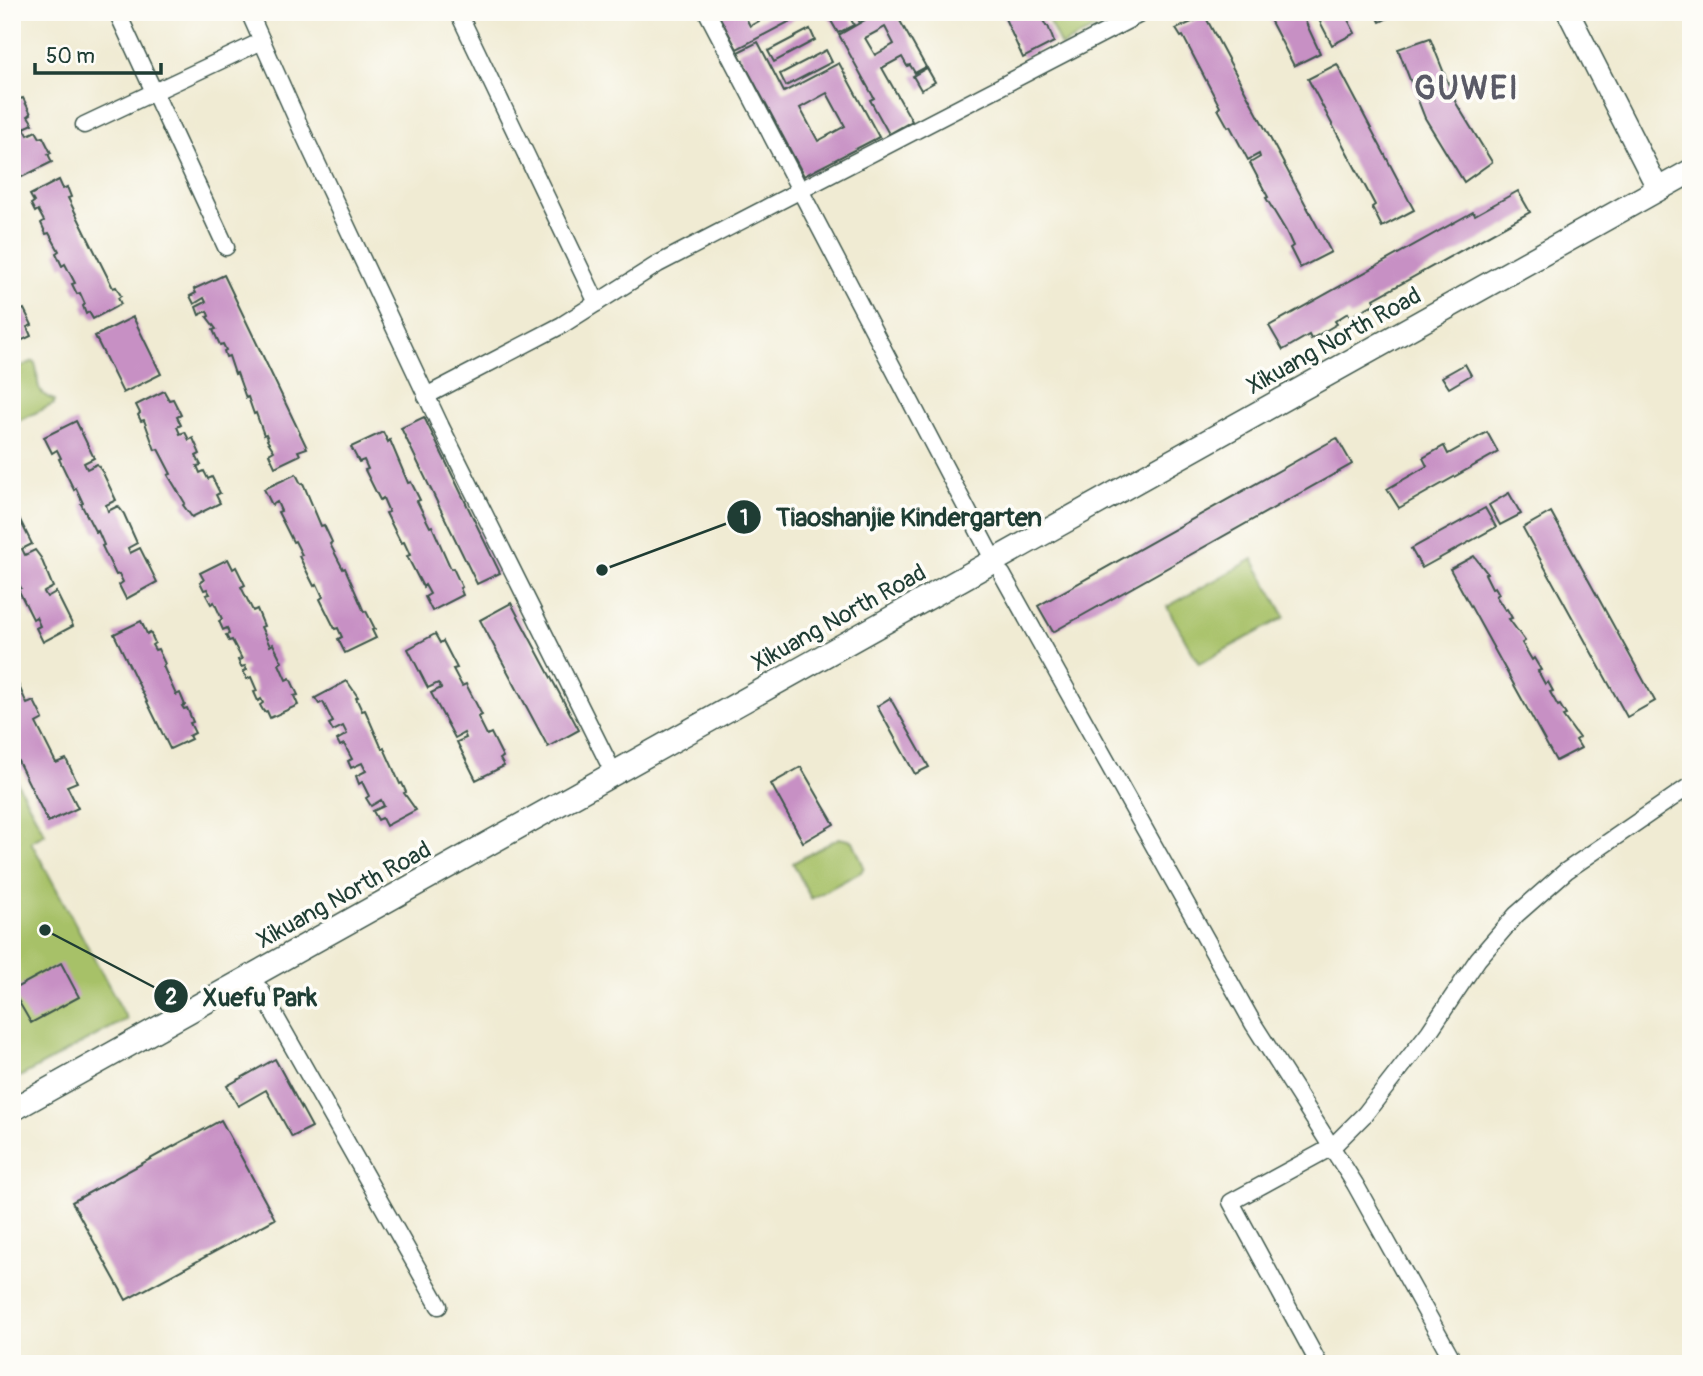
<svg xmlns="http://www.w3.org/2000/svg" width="1703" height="1376" font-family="Pangolin,sans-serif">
	<rect width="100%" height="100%" fill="#fdfcf7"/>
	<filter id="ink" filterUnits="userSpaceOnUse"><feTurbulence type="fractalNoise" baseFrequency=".0143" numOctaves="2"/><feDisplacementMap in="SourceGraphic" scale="14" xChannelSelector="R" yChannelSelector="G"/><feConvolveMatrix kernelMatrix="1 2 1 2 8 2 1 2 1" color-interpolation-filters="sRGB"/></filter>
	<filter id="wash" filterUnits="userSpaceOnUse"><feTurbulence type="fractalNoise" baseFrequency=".00686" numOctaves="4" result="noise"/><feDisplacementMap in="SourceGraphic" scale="28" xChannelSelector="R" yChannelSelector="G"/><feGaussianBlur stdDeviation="1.57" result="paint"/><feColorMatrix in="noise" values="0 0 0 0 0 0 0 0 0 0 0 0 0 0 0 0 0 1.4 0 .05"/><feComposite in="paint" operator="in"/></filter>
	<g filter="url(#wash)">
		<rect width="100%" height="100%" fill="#f0ebd3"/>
		<!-- green -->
		<g fill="#a7c168" stroke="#637f4e" stroke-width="2">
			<polygon points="1044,12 1127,12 1061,46"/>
			<path d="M 34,361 C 42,378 30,391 54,400 L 54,404 L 12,424 L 12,370 Z"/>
			<polygon points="1253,559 1285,617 1199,664 1167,607"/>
			<polygon points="12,773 45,834 31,842 127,1019 12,1081"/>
			<polygon points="839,838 853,841 864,867 861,872 811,899 793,863"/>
		</g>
		<g id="blocks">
			<!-- building -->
			<g fill="#c790c4" fill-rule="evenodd">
				<polygon points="717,12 743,12 750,26 775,12 798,12 800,16 737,49"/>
				<polygon points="826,12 847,12 854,25 838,33"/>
				<polygon points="854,12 875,12 859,21"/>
				<path d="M 879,12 L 895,12 L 926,67 L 915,73 L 910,65 L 907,66 L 902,57 L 882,68 L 912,121 L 889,134 L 870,100 L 874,98 L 839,35 ZM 885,27 L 894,44 L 875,55 L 865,38 Z"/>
				<polygon points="1002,12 1041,12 1044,17 1042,18 1046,26 1048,26 1054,42 1023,58"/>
				<polygon points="1266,12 1301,12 1320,53 1294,66"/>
				<polygon points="1315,12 1344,12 1355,33 1332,45"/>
				<polygon points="1375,12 1400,12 1380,22"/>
				<polygon points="1205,16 1331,252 1300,268 1290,248 1293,246 1286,231 1266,198 1268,197 1250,163 1260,157 1259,154 1248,160 1230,126 1228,127 1218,109 1220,107 1183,36 1181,37 1176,29"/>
				<polygon points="810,29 815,40 774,62 768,51"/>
				<polygon points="1430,38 1456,103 1492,162 1464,182 1425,118 1398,49"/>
				<path d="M 758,42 L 784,92 L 839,63 L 879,137 L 804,176 L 738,52 ZM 827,93 L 845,126 L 818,141 L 800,108 Z"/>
				<polygon points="826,50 832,62 786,86 780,74"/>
				<polygon points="1337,64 1414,210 1382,227 1372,207 1375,205 1308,79"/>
				<polygon points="927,68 935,82 921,90 913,76"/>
				<polygon points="12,76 16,85 14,86 20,99 23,98 31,114 28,116 33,124 24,128 28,135 36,131 40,138 43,137 51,153 48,154 52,162 22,177 12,163 14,162 12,158"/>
				<polygon points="59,180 63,189 67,187 71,197 68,198 113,288 116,287 121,296 118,298 121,304 93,319 89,312 86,314 83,306 85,304 80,293 77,294 72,284 75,283 65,264 62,266 56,253 59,251 49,233 46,234 41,223 44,221 38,210 35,212 31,204 34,202 30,195"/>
				<polygon points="1518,191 1530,212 1374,299 1376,303 1350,317 1348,313 1335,321 1337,324 1311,339 1309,335 1283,350 1269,326 1473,212 1475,215"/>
				<polygon points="224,275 307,448 298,451 300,455 275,467 269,454 274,451 267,440 268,439 266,434 264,435 256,413 254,414 248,397 246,398 237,373 235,374 229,356 226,357 224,351 226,350 223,344 220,345 213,330 216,329 207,317 209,316 207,311 199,315 196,307 206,302 204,298 194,304 190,296 196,293 194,289"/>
				<polygon points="15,303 19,311 24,309 32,325 27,327 31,336 12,345 12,305"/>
				<polygon points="133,317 161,374 123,393 95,336"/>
				<polygon points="1465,364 1471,375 1449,388 1442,377"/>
				<polygon points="164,391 169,400 173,399 181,415 177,417 181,425 177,427 180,434 185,432 189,440 193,438 200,454 196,456 201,465 197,466 200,473 204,471 208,479 212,477 220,493 216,495 220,503 192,517 183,505 185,503 168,475 171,474 158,449 155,450 144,420 141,421 138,415 140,413 136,405"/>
				<polygon points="424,417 500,573 477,584 401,428"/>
				<polygon points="76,421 94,458 84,463 87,469 97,464 103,473 116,500 106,505 108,511 118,506 124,514 137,543 128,548 130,553 140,548 157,582 126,599 119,585 123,582 119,574 116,575 102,546 104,545 98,531 96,533 81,504 83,503 76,488 74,490 59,459 61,458 57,450 52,453 44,437"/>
				<polygon points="383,432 388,442 390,440 408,483 411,482 420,500 417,501 430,527 432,526 451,569 453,568 462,587 460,588 463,595 432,611 425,597 430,594 425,585 423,587 407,556 410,555 404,542 401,543 386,513 389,512 383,498 380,500 365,470 368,469 364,460 359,462 351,447"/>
				<polygon points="1487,432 1498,452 1399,508 1387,489 1427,466 1423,458 1444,446 1448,454"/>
				<polygon points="1337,438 1352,464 1053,632 1038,606"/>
				<polygon points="296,474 301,484 303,483 321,526 324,525 332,542 330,544 343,569 345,568 364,612 366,611 375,629 372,630 376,638 345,653 338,639 342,637 338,628 335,629 320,599 323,597 317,584 314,586 299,556 302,555 295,541 293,542 278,512 281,511 277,502 272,505 264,489"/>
				<polygon points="1509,493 1521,514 1500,525 1489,505"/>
				<polygon points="12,504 32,544 22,549 25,555 35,550 41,558 53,587 44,592 47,597 56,592 73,626 43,642 36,628 40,626 36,617 33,619 18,589 21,588 14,575 12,576"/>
				<polygon points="1485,508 1496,527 1422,568 1411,549"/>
				<polygon points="1551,512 1655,701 1627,717 1523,528"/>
				<polygon points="1474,556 1487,573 1485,574 1492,588 1495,587 1499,594 1496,596 1505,610 1507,609 1512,618 1509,619 1525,641 1522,643 1532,660 1534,658 1541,670 1538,671 1545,684 1548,682 1553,691 1550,692 1558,706 1560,705 1566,715 1563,716 1579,738 1576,740 1581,748 1556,761 1450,569"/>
				<polygon points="228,559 233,569 236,567 245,585 241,587 253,611 257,609 264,626 261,627 270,646 273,644 282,662 279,664 286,680 290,678 298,695 294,696 298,705 270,718 267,711 264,712 260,705 263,703 261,699 258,701 254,692 257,691 251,677 247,679 243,671 247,670 245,666 241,667 238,660 242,659 232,640 229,641 226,635 229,634 227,628 223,630 219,621 222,619 214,602 211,604 206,595 210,594 207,589 204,590 200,582 204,580 200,573"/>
				<polygon points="511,603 579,730 548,747 480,620"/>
				<polygon points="141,621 147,634 150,632 155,643 152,645 155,650 158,649 165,664 163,666 176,695 180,693 185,705 182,706 184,709 187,708 193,722 190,723 195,733 189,736 191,739 170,749 114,634"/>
				<polygon points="435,634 440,643 443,641 457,668 453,669 462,686 466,684 482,715 478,717 487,735 491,733 503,757 500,759 504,766 476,780 457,742 466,738 464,733 455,738 431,693 441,688 438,683 428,688 408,649"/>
				<polygon points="347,681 358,697 356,698 362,711 365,710 382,749 384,748 400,784 402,783 406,792 404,793 416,810 386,826 382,818 378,820 373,811 384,806 381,800 371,806 366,798 369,796 362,782 359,784 356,776 366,771 362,763 351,768 348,761 352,759 344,744 340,746 337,740 347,734 343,726 333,731 329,724 333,722 323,702 319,704 315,698"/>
				<polygon points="18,684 27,704 34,701 43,719 36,723 56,763 66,759 77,782 67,786 78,808 48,822 12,749 12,687"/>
				<polygon points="890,698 929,767 915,774 877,706"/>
				<polygon points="801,767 834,824 803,842 771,784"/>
				<polygon points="61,963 79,997 31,1023 12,990"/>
				<polygon points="275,1059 312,1127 292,1137 266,1090 238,1106 227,1086"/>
				<polygon points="221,1120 275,1219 126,1300 72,1202"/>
			</g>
		</g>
	</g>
	<g filter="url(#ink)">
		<use href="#blocks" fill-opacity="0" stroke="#3e574c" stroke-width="2"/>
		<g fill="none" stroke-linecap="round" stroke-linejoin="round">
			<defs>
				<g id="minor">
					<polyline points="117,12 226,247"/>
					<polyline points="249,12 302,131 441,427 614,774"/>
					<polyline points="458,12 597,303"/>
					<polyline points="707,12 994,561"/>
					<polyline points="84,125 262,41"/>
					<polyline points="426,396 562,325 658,264 1144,12"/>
					<polyline points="1002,574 1254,1025 1355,1184 1455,1364"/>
					<polyline points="260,989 439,1306"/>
					<polyline points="1319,1364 1231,1202 1332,1147 1365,1114 1429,1032 1478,959 1516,915 1566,871 1691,785"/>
				</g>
				<polyline id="tertiary" points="1568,12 1658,189"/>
				<polyline id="secondary" points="12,1110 1691,171"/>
			</defs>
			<!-- minor casing -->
			<use href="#minor" stroke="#3e574c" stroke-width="19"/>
			<!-- tertiary casing -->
			<use href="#tertiary" stroke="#3e574c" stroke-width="24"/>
			<!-- secondary casing -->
			<use href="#secondary" stroke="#3e574c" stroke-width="26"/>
			<!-- minor -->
			<use href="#minor" stroke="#fff" stroke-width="16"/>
			<!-- tertiary -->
			<use href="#tertiary" stroke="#fff" stroke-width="21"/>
			<!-- secondary -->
			<use href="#secondary" stroke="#fff" stroke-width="23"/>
		</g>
	</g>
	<g text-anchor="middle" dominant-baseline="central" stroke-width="7" stroke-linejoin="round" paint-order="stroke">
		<!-- street labels -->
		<g font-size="24" fill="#1f3d34" stroke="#fdfcf7">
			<text transform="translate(1334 341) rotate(-29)">Xikuang North Road</text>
			<text transform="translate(839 618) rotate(-29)">Xikuang North Road</text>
			<text transform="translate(344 895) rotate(-29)">Xikuang North Road</text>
		</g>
		<!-- district labels -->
		<g font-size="32" font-weight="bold" letter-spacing="2" fill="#5a5a66" stroke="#fdfcf7">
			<text x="1467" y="89">GUWEI</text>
		</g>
	</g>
	<!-- callouts -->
	<path fill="none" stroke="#1f3d34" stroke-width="2.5" d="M602 570L744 517M45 930L171 996"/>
	<g fill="#1f3d34" stroke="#fdfcf7" stroke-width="2.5">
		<circle cx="602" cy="570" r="7"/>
		<circle cx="45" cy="930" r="7"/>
		<circle cx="744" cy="517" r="18"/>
		<circle cx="171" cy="996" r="18"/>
	</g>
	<g font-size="21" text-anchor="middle" font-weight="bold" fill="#fff">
		<text x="744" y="525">1</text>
		<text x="171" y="1004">2</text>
	</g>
	<g font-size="26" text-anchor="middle" font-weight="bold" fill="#1f3d34" stroke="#fdfcf7" stroke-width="7" stroke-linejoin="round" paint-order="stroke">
		<text x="909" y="526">Tiaoshanjie Kindergarten</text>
		<text x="260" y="1006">Xuefu Park</text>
	</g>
	<!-- margin -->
	<rect width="1703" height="1376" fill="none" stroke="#fdfcf7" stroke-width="42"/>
	<!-- scale -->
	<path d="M35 63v10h126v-10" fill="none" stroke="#1f3d34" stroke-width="3.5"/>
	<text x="46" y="63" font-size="21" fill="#1f3d34" stroke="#fdfcf7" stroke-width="5" paint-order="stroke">50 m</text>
</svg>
